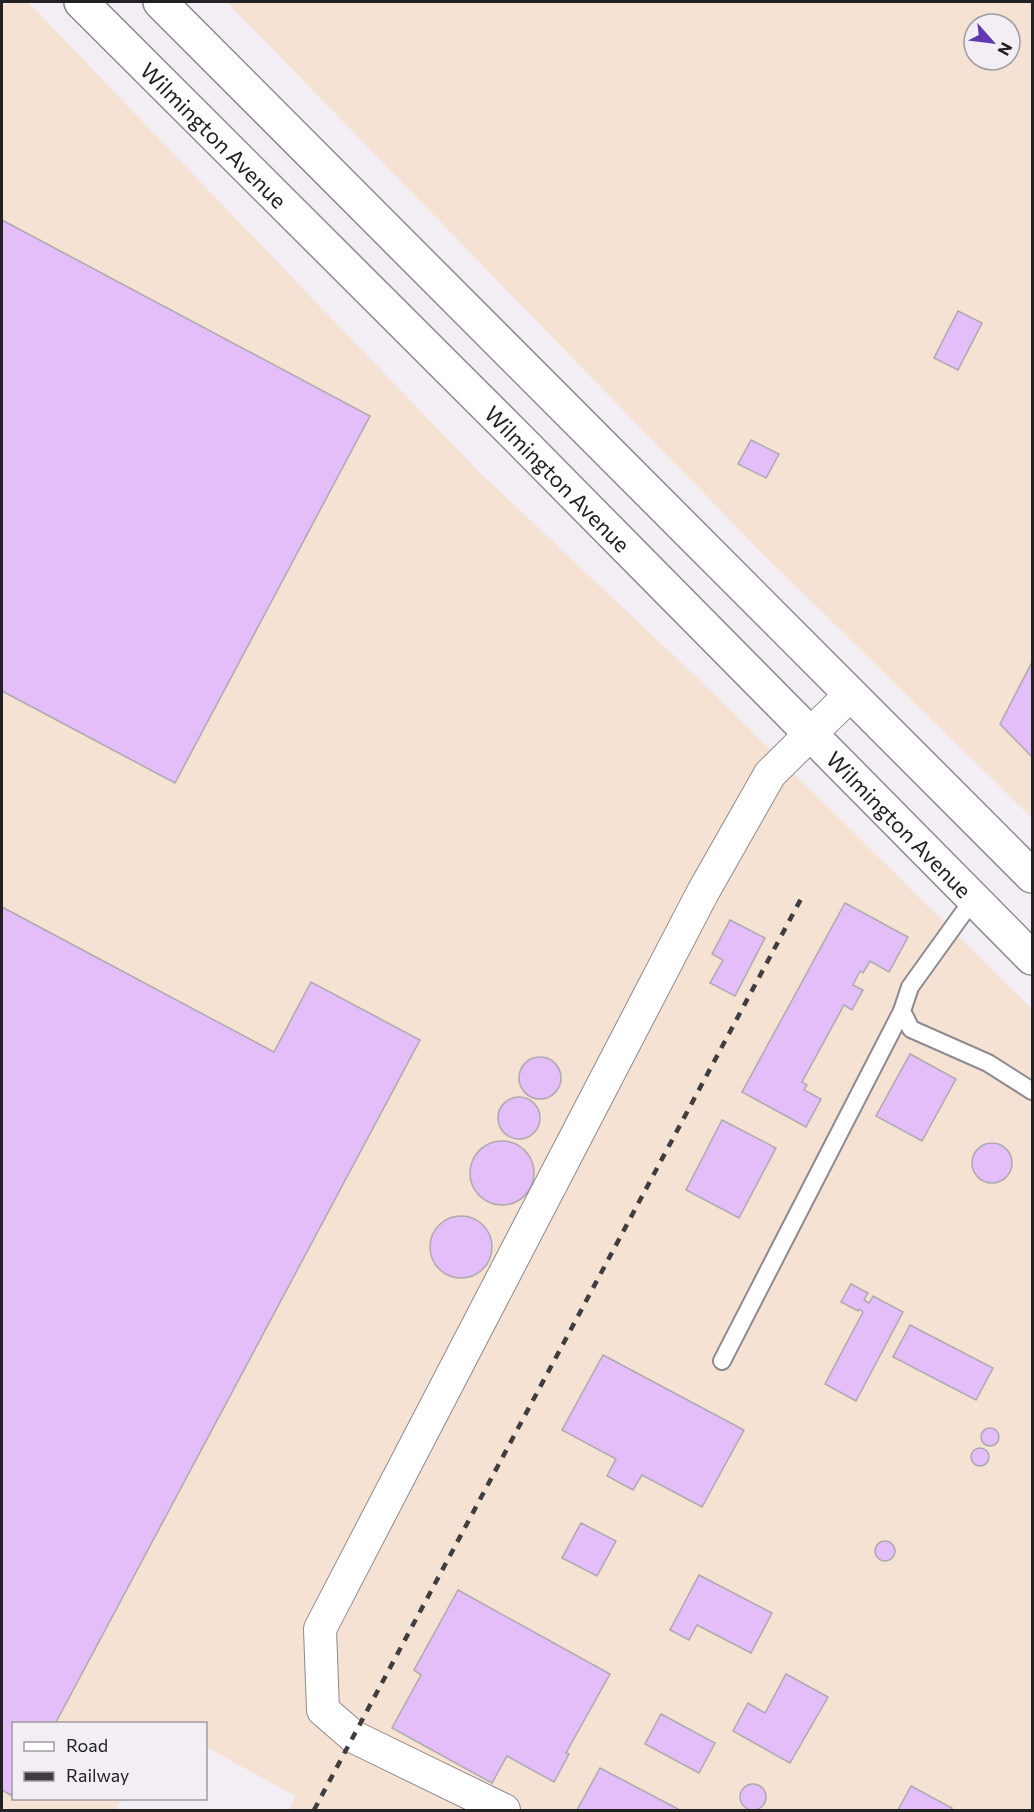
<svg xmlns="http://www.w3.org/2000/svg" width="1034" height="1812" font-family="Commissioner,sans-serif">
	<rect width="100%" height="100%" fill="#f2eef4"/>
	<!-- industrial -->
	<g fill="#f5e2d2" fill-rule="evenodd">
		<polygon points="2,2 28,2 476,469 709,689 1032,1009 1032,1810 288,1810 296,1796 206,1747 206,1724 14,1724 14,1798 122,1799 116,1810 2,1810"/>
		<path d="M 227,2 L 1032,2 L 1032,818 L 756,547 ZM 974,24 L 1010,24 L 1010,60 L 974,60 Z"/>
	</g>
	<!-- building -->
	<g fill="#e3bef9" stroke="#adaaaf" stroke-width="1.5">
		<polygon points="2,220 370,416 175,783 2,691"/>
		<polygon points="958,311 982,323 958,370 934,358"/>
		<polygon points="751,440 779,454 766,478 738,464"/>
		<polygon points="1032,662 1032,757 1000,724"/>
		<polygon points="845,903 908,937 889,972 870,961 863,973 860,971 853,985 863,990 852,1010 844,1005 802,1082 807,1085 804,1090 821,1099 806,1127 742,1092"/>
		<polygon points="2,907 274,1052 311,982 420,1040 55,1724 14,1724 14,1797 2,1790"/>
		<polygon points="730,920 765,938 735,996 710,983 723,960 712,954"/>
		<polygon points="910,1054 956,1079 922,1141 876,1116"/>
		<circle cx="540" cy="1078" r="21"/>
		<circle cx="519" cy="1118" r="21"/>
		<polygon points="722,1120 776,1148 739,1218 686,1190"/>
		<circle cx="502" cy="1173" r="32"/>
		<circle cx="992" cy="1163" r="20"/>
		<circle cx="461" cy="1247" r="31"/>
		<polygon points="851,1284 868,1293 864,1300 869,1303 873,1296 903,1312 856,1401 825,1384 863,1312 859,1309 858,1311 841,1302"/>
		<polygon points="910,1325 993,1368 976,1400 893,1357"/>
		<polygon points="603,1355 744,1430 702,1507 642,1475 633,1490 607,1476 616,1459 562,1430"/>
		<circle cx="990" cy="1437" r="9"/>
		<circle cx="980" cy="1457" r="9"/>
		<polygon points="581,1523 616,1541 597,1576 562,1558"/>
		<circle cx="885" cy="1551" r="10"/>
		<polygon points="699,1575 772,1613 751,1653 697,1625 689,1640 670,1630"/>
		<polygon points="458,1590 610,1674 566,1753 569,1754 554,1782 507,1756 492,1783 392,1728 421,1675 414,1670"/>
		<polygon points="786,1674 828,1697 790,1763 733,1731 748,1703 765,1713"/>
		<polygon points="661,1714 715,1743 699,1773 645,1744"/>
		<polygon points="600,1768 680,1810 577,1810"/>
		<circle cx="753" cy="1797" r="13"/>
		<polygon points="911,1786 952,1808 951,1810 898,1810"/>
	</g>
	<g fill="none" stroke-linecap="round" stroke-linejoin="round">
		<defs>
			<g id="lane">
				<polyline points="974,898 910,987 902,1011 911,1029 988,1063 1032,1091"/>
				<polyline points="722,1361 902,1011"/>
			</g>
			<polyline id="street" points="504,1810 354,1737 323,1710 320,1629 703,892 770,774 851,694"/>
			<g id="secondary">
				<path id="s1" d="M 81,2 L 514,434 L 1032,958"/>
				<polyline points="160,2 1032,876"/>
			</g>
		</defs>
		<!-- lane casing -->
		<use href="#lane" stroke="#8e8a90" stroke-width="20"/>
		<!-- street casing -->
		<use href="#street" stroke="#8e8a90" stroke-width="34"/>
		<!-- secondary casing -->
		<use href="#secondary" stroke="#8e8a90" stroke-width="36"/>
		<!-- lane -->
		<use href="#lane" stroke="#fff" stroke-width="16"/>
		<!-- street -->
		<use href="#street" stroke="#fff" stroke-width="32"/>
		<!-- secondary -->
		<use href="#secondary" stroke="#fff" stroke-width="33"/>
		<!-- rail -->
		<polyline stroke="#3f3d40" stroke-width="4.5" stroke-dasharray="8 8" stroke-linecap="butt" points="314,1810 802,897"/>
	</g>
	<g text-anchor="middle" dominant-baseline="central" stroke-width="4.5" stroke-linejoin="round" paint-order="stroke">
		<!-- street labels -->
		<g font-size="22" fill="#222123" stroke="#f2eef4">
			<text stroke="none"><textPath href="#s1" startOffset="188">Wilmington Avenue</textPath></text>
			<text stroke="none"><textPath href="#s1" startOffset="674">Wilmington Avenue</textPath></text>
			<text stroke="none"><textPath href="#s1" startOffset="1160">Wilmington Avenue</textPath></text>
		</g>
	</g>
	<!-- border -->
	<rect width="1034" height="1812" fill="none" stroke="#222123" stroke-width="6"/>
	<!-- legend -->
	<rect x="12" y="1722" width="195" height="78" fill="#f2eef4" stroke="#9f9ca0" stroke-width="1.5"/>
	<rect x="24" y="1742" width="30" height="9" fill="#ffffff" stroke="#9f9ca0" stroke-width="1.5"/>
	<text x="66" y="1752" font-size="18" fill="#222123">Road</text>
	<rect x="24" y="1772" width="30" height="9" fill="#3f3d40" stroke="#9f9ca0" stroke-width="1.5"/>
	<text x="66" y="1782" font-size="18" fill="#222123">Railway</text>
	<!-- north arrow -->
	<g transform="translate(992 42) rotate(118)"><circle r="28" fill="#f2eef4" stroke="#9f9ca0" stroke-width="1.5"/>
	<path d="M0-4.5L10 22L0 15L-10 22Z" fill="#6138af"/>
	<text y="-9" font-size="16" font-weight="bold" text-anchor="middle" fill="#222123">N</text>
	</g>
</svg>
